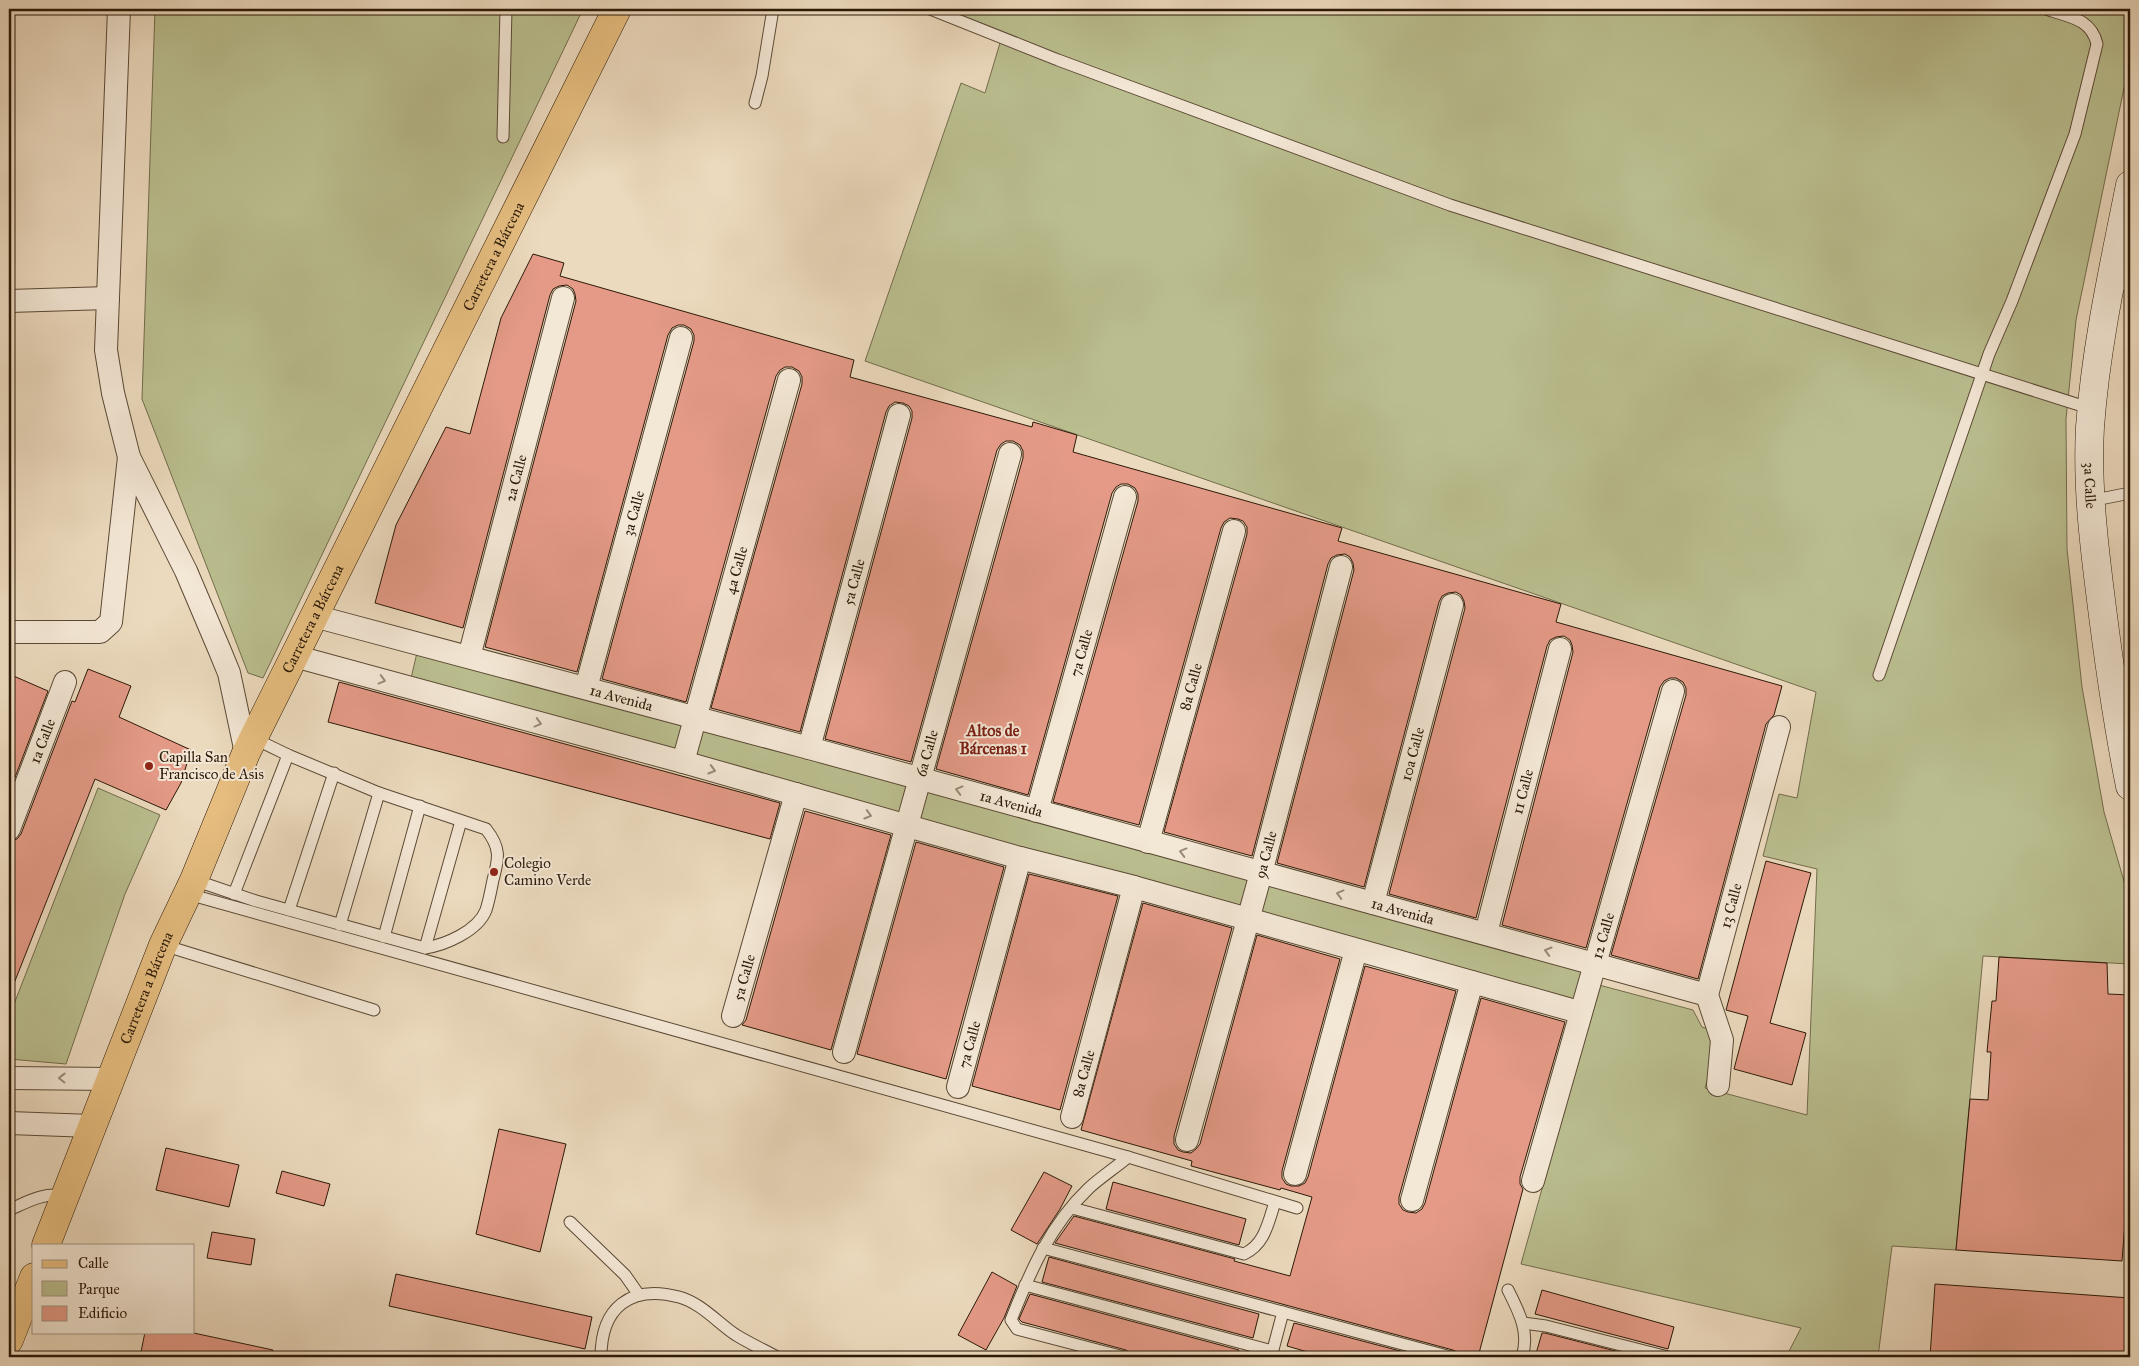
<svg xmlns="http://www.w3.org/2000/svg" width="2139" height="1366" font-family="'IM FELL Great Primer',serif">
	<rect width="100%" height="100%" fill="#ecdabe"/>
	<filter id="stains"><feTurbulence type="fractalNoise" baseFrequency=".004" numOctaves="4"/><feColorMatrix values="0 0 0 0 .2 0 0 0 0 .09 0 0 0 0 .02 0 0 0 .5 -.17"/></filter>
	<radialGradient id="worn" r=".72"><stop offset=".6" stop-color="#630" stop-opacity="0"/><stop offset="1" stop-color="#630" stop-opacity=".3"/></radialGradient>
	<!-- green -->
	<g fill="#babe8f" stroke="#726c4b">
		<polygon points="155,9 583,9 263,678 248,673 142,399"/>
		<polygon points="943,9 2114,9 2130,15 2130,59 2076,320 2066,419 2067,549 2082,687 2104,812 2130,902 2130,964 1983,956 1956,1250 1892,1246 1878,1357 1786,1357 1801,1328 1521,1264 1599,985 1693,1010 1702,1027 1720,1033 1705,1088 1807,1115 1817,869 1763,856 1779,794 1797,798 1816,692 865,361 961,83 985,93 1003,33"/>
		<polygon points="419,644 1595,964 1579,1012 409,687"/>
		<polygon points="98,788 160,815 125,894 66,1064 9,1059 9,1017"/>
	</g>
	<!-- building -->
	<g fill="#e49a87" stroke="#2b1907">
		<polygon points="533,254 564,263 560,276 854,360 850,377 1032,427 1033,422 1077,435 1073,452 1342,528 1338,541 1561,604 1556,622 1782,686 1774,715 1766,724 1698,979 1611,955 1686,695 1686,688 1683,682 1676,678 1670,678 1664,681 1660,687 1586,948 1502,925 1573,652 1572,645 1570,640 1564,636 1556,637 1550,640 1547,646 1476,918 1389,894 1465,608 1464,601 1461,595 1456,592 1448,593 1442,596 1439,602 1364,887 1277,863 1354,570 1353,563 1350,557 1345,554 1337,555 1331,558 1328,564 1252,856 1164,832 1247,534 1247,527 1243,521 1238,519 1230,518 1224,522 1221,528 1139,825 1053,802 1138,501 1138,494 1135,488 1128,484 1121,484 1116,487 1112,493 1028,795 936,769 1023,458 1023,451 1020,445 1013,441 1006,441 1001,444 997,450 911,762 825,739 912,418 912,411 909,406 903,403 895,402 889,406 886,412 800,732 711,708 802,384 802,377 799,371 792,367 785,367 780,370 776,376 686,702 602,679 694,341 694,335 691,329 684,325 678,325 672,328 668,335 577,672 485,647 576,301 575,294 573,289 567,285 559,286 553,289 550,295 463,628 375,603 396,525 446,427 470,434 501,318"/>
		<polygon points="88,669 131,686 119,717 191,750 181,783 166,810 95,779 9,996 9,842 17,839 21,834 72,701 75,702"/>
		<polygon points="9,674 48,691 9,793"/>
		<polygon points="339,682 780,803 770,839 328,722"/>
		<polygon points="805,811 891,835 831,1050 742,1025 746,1020"/>
		<polygon points="916,842 1004,867 946,1079 857,1054"/>
		<polygon points="1766,861 1811,873 1770,1023 1806,1033 1792,1085 1734,1069 1748,1016 1726,1010"/>
		<polygon points="1029,874 1118,896 1060,1110 972,1086"/>
		<polygon points="1143,903 1232,928 1174,1136 1174,1144 1178,1150 1183,1152 1191,1153 1196,1149 1200,1144 1257,935 1340,959 1282,1171 1282,1178 1286,1184 1291,1186 1299,1186 1305,1183 1308,1177 1365,966 1456,991 1399,1197 1399,1204 1403,1210 1408,1212 1416,1213 1422,1209 1425,1203 1481,998 1565,1022 1520,1177 1520,1184 1523,1189 1478,1357 1458,1357 1457,1352 1453,1350 1055,1243 1074,1216 1235,1259 1234,1261 1290,1276 1312,1197 1281,1188 1280,1190 1191,1166 1192,1161 1081,1130"/>
		<polygon points="1999,957 2107,963 2108,994 2130,995 2130,1160 2122,1261 1956,1250 1970,1099 1988,1100 1991,1052 1987,1052 1992,1001 1996,1001"/>
		<polygon points="499,1129 566,1144 540,1252 476,1234"/>
		<polygon points="166,1148 239,1165 229,1207 156,1190"/>
		<polygon points="282,1171 330,1184 324,1206 276,1193"/>
		<polygon points="1044,1172 1072,1186 1060,1209 1037,1244 1011,1230"/>
		<polygon points="1113,1182 1246,1219 1239,1245 1106,1209"/>
		<polygon points="212,1232 255,1239 251,1265 207,1258"/>
		<polygon points="1049,1257 1259,1314 1253,1338 1042,1282"/>
		<polygon points="992,1272 1017,1286 1004,1318 986,1350 958,1335"/>
		<polygon points="396,1274 592,1317 585,1349 389,1306"/>
		<polygon points="1935,1284 2130,1298 2130,1357 1930,1357"/>
		<polygon points="1542,1290 1674,1327 1668,1349 1535,1314"/>
		<polygon points="1030,1294 1239,1350 1237,1357 1145,1357 1130,1353 1126,1350 1022,1322 1019,1319"/>
		<polygon points="1294,1323 1423,1357 1325,1357 1287,1346"/>
		<polygon points="145,1332 189,1332 273,1350 272,1357 140,1357"/>
		<polygon points="1542,1333 1545,1333 1639,1357 1535,1357"/>
	</g>
	<g fill="none" stroke-linecap="round" stroke-linejoin="round">
		<defs>
			<g id="lane">
				<polyline points="930,9 1058,60 1450,205 2092,409"/>
				<polyline points="755,103 762,76 773,9"/>
				<polyline points="503,137 506,9"/>
				<polyline points="2111,291 2130,280"/>
				<polyline points="2090,501 2130,493"/>
				<path d="M 1879,675 L 1989,354 L 2012,301 L 2075,134 L 2097,44 C 2091,18 2068,17 2046,9"/>
				<path d="M 194,880 L 256,901 L 425,948 C 445,945 478,931 486,910 C 489,901 491,890 493,880 C 499,858 501,848 486,829 L 379,793 L 288,755 L 253,738"/>
				<polyline points="188,894 1128,1157 1297,1208"/>
				<polyline points="234,894 288,755"/>
				<polyline points="289,910 334,773"/>
				<polyline points="340,925 379,793"/>
				<polyline points="384,937 420,806"/>
				<polyline points="163,945 374,1010"/>
				<polyline points="425,948 461,821"/>
				<path d="M 1072,1208 L 1244,1254 C 1265,1244 1268,1223 1275,1202"/>
				<path d="M 9,1210 C 27,1202 44,1192 64,1196"/>
				<polyline points="570,1222 625,1275 639,1295"/>
				<polyline points="1043,1248 1451,1357"/>
				<polyline points="1025,1285 1272,1351"/>
				<path d="M 1508,1290 C 1519,1312 1530,1332 1522,1357"/>
				<polyline points="1523,1323 1546,1326 1668,1357"/>
				<path d="M 601,1357 C 601,1308 630,1284 679,1297 C 701,1303 718,1323 736,1335 C 749,1343 764,1350 777,1357"/>
				<path d="M 1124,1357 L 1017,1329 L 1011,1320 C 1030,1272 1050,1225 1089,1188 C 1101,1177 1115,1168 1128,1157"/>
				<polyline points="1271,1357 1283,1312"/>
			</g>
			<g id="street">
				<polyline points="119,9 106,350 113,393 129,457 186,571 220,651 229,673 246,753"/>
				<polyline points="9,301 108,298"/>
				<path id="s1" d="M 314,616 L 809,748 L 1707,995"/>
				<polyline points="9,632 100,632 111,622 129,457"/>
				<polyline points="294,656 683,762 1020,858 1134,887 1579,1012"/>
				<path id="s2" d="M 469,657 L 563,298"/>
				<path id="s3" d="M 586,688 L 681,338"/>
				<path id="s4" d="M 809,748 L 899,415"/>
				<path id="s5" d="M 683,762 L 789,380"/>
				<path id="s6" d="M 1037,811 L 1125,497"/>
				<path id="s7" d="M 9,829 L 65,682"/>
				<path id="s8" d="M 1148,842 L 1234,531"/>
				<path id="s9" d="M 1373,903 L 1452,605"/>
				<path id="s10" d="M 1486,933 L 1560,649"/>
				<path id="s11" d="M 733,1016 L 796,794"/>
				<path id="s12" d="M 844,1052 L 1010,454"/>
				<polyline points="9,1078 111,1079"/>
				<path id="s13" d="M 1718,1085 L 1722,1040 L 1707,995 L 1779,727"/>
				<path id="s14" d="M 958,1087 L 1020,858"/>
				<path id="s15" d="M 1072,1117 L 1134,887"/>
				<polyline points="9,1123 92,1126"/>
				<path id="s16" d="M 1187,1140 L 1261,873 L 1341,567"/>
				<polyline points="1295,1174 1356,950"/>
				<path id="s17" d="M 1533,1181 L 1673,691"/>
				<polyline points="1412,1200 1472,982"/>
			</g>
			<g id="secondary">
				<path id="s18" d="M 2130,185 C 2114,265 2096,345 2090,427 C 2087,482 2093,537 2100,592 C 2108,657 2117,722 2130,786"/>
			</g>
			<g id="primary">
				<path id="s19" d="M 46,1245 L 163,945 L 194,880 L 246,753 L 617,9"/>
				<polyline points="9,1340 34,1277"/>
			</g>
		</defs>
		<!-- lane casing -->
		<use href="#lane" stroke="#5b4935" stroke-width="13"/>
		<!-- street casing -->
		<use href="#street" stroke="#5b4935" stroke-width="24"/>
		<!-- secondary casing -->
		<use href="#secondary" stroke="#2b1907" stroke-width="29"/>
		<!-- primary casing -->
		<use href="#primary" stroke="#2b1907" stroke-width="29"/>
		<!-- lane -->
		<use href="#lane" stroke="#f3e7d5" stroke-width="11"/>
		<!-- street -->
		<use href="#street" stroke="#f3e7d5" stroke-width="22"/>
		<!-- secondary -->
		<use href="#secondary" stroke="#f3e7d5" stroke-width="28"/>
		<!-- primary -->
		<use href="#primary" stroke="#e6bd7f" stroke-width="28"/>
	</g>
	<!-- one-way arrows -->
	<defs><path id="oneway-chevron" d="M-2-3.5L2.5 0L-2 3.5" fill="none" stroke-width="1.6" stroke-linecap="round" stroke-linejoin="round" transform="scale(1.25)"/></defs>
	<g stroke="#998a78">
		<use href="#oneway-chevron" transform="translate(382 680) rotate(15)"/>
		<use href="#oneway-chevron" transform="translate(538 723) rotate(15)"/>
		<use href="#oneway-chevron" transform="translate(712 770) rotate(16)"/>
		<use href="#oneway-chevron" transform="translate(959 790) rotate(-165)"/>
		<use href="#oneway-chevron" transform="translate(868 815) rotate(16)"/>
		<use href="#oneway-chevron" transform="translate(1183 852) rotate(-165)"/>
		<use href="#oneway-chevron" transform="translate(1340 894) rotate(-165)"/>
		<use href="#oneway-chevron" transform="translate(1548 951) rotate(-164)"/>
		<use href="#oneway-chevron" transform="translate(62 1078) rotate(-179)"/>
	</g>
	<!-- markers -->
	<g fill="#8f2418" stroke="#f3e7d5" stroke-width="2">
		<circle cx="149" cy="766" r="5"/>
		<circle cx="494" cy="872" r="5"/>
	</g>
	<g text-anchor="middle" dominant-baseline="central" stroke-width="4" stroke-linejoin="round" paint-order="stroke">
		<!-- street labels -->
		<g font-size="15" fill="#2b1907" stroke="#f3e7d5">
			<text stroke="none"><textPath href="#s19" startOffset="1086">Carretera a Bárcena</textPath></text>
			<text stroke="none"><textPath href="#s2" startOffset="185">2a Calle</textPath></text>
			<text stroke="none"><textPath href="#s18" startOffset="304">3a Calle</textPath></text>
			<text stroke="none"><textPath href="#s3" startOffset="181">3a Calle</textPath></text>
			<text stroke="none"><textPath href="#s5" startOffset="199">4a Calle</textPath></text>
			<text stroke="none"><textPath href="#s4" startOffset="172">5a Calle</textPath></text>
			<text stroke="none"><textPath href="#s19" startOffset="681">Carretera a Bárcena</textPath></text>
			<text stroke="none"><textPath href="#s6" startOffset="164">7a Calle</textPath></text>
			<text stroke="none"><textPath href="#s8" startOffset="161">8a Calle</textPath></text>
			<text stroke="none"><textPath href="#s1" startOffset="318">1a Avenida</textPath></text>
			<text stroke="none"><textPath href="#s7" startOffset="94">1a Calle</textPath></text>
			<text stroke="none"><textPath href="#s12" startOffset="310">6a Calle</textPath></text>
			<text stroke="none"><textPath href="#s9" startOffset="154">10a Calle</textPath></text>
			<text stroke="none"><textPath href="#s10" startOffset="146">11 Calle</textPath></text>
			<text stroke="none"><textPath href="#s1" startOffset="722">1a Avenida</textPath></text>
			<text stroke="none"><textPath href="#s16" startOffset="296">9a Calle</textPath></text>
			<text stroke="none"><textPath href="#s13" startOffset="185">13 Calle</textPath></text>
			<text stroke="none"><textPath href="#s1" startOffset="1128">1a Avenida</textPath></text>
			<text stroke="none"><textPath href="#s17" startOffset="255">12 Calle</textPath></text>
			<text stroke="none"><textPath href="#s11" startOffset="40">5a Calle</textPath></text>
			<text stroke="none"><textPath href="#s19" startOffset="276">Carretera a Bárcena</textPath></text>
			<text stroke="none"><textPath href="#s14" startOffset="44">7a Calle</textPath></text>
			<text stroke="none"><textPath href="#s15" startOffset="45">8a Calle</textPath></text>
		</g>
		<!-- poi labels -->
		<g font-size="15" fill="#2b1907" stroke="#f3e7d5" text-anchor="start">
			<text x="159" y="757">Capilla San<tspan x="159" dy="17">Francisco de Asis</tspan></text>
			<text x="504" y="863">Colegio<tspan x="504" dy="17">Camino Verde</tspan></text>
		</g>
		<!-- neighbourhood labels -->
		<g font-size="16" font-weight="bold" fill="#7a1f14" stroke="#f3e7d5">
			<text x="993" y="730">Altos de<tspan x="993" dy="18">Bárcenas 1</tspan></text>
		</g>
	</g>
	<!-- margin -->
	<rect width="2139" height="1366" fill="none" stroke="#ecdabe" stroke-width="30"/>
	<rect x="10" y="10" width="2119" height="1346" fill="none" stroke="#2b1907" stroke-width="2.5"/>
	<rect x="15" y="15" width="2109" height="1336" fill="none" stroke="#2b1907"/>
	<!-- legend -->
	<rect x="32" y="1244" width="162" height="90" fill="#f3e7d5" stroke="#a39583"/>
	<rect x="42" y="1260" width="25" height="8" fill="#e6bd7f" stroke="#a39583"/>
	<text x="78" y="1268" font-size="15" fill="#2b1907">Calle</text>
	<rect x="42" y="1281" width="25" height="15" fill="#babe8f" stroke="#a39583"/>
	<text x="78" y="1294" font-size="15" fill="#2b1907">Parque</text>
	<rect x="42" y="1306" width="25" height="15" fill="#e49a87" stroke="#a39583"/>
	<text x="78" y="1318" font-size="15" fill="#2b1907">Edificio</text>
	<rect width="100%" height="100%" filter="url(#stains)"/>
	<rect width="100%" height="100%" fill="url(#worn)"/>
</svg>
